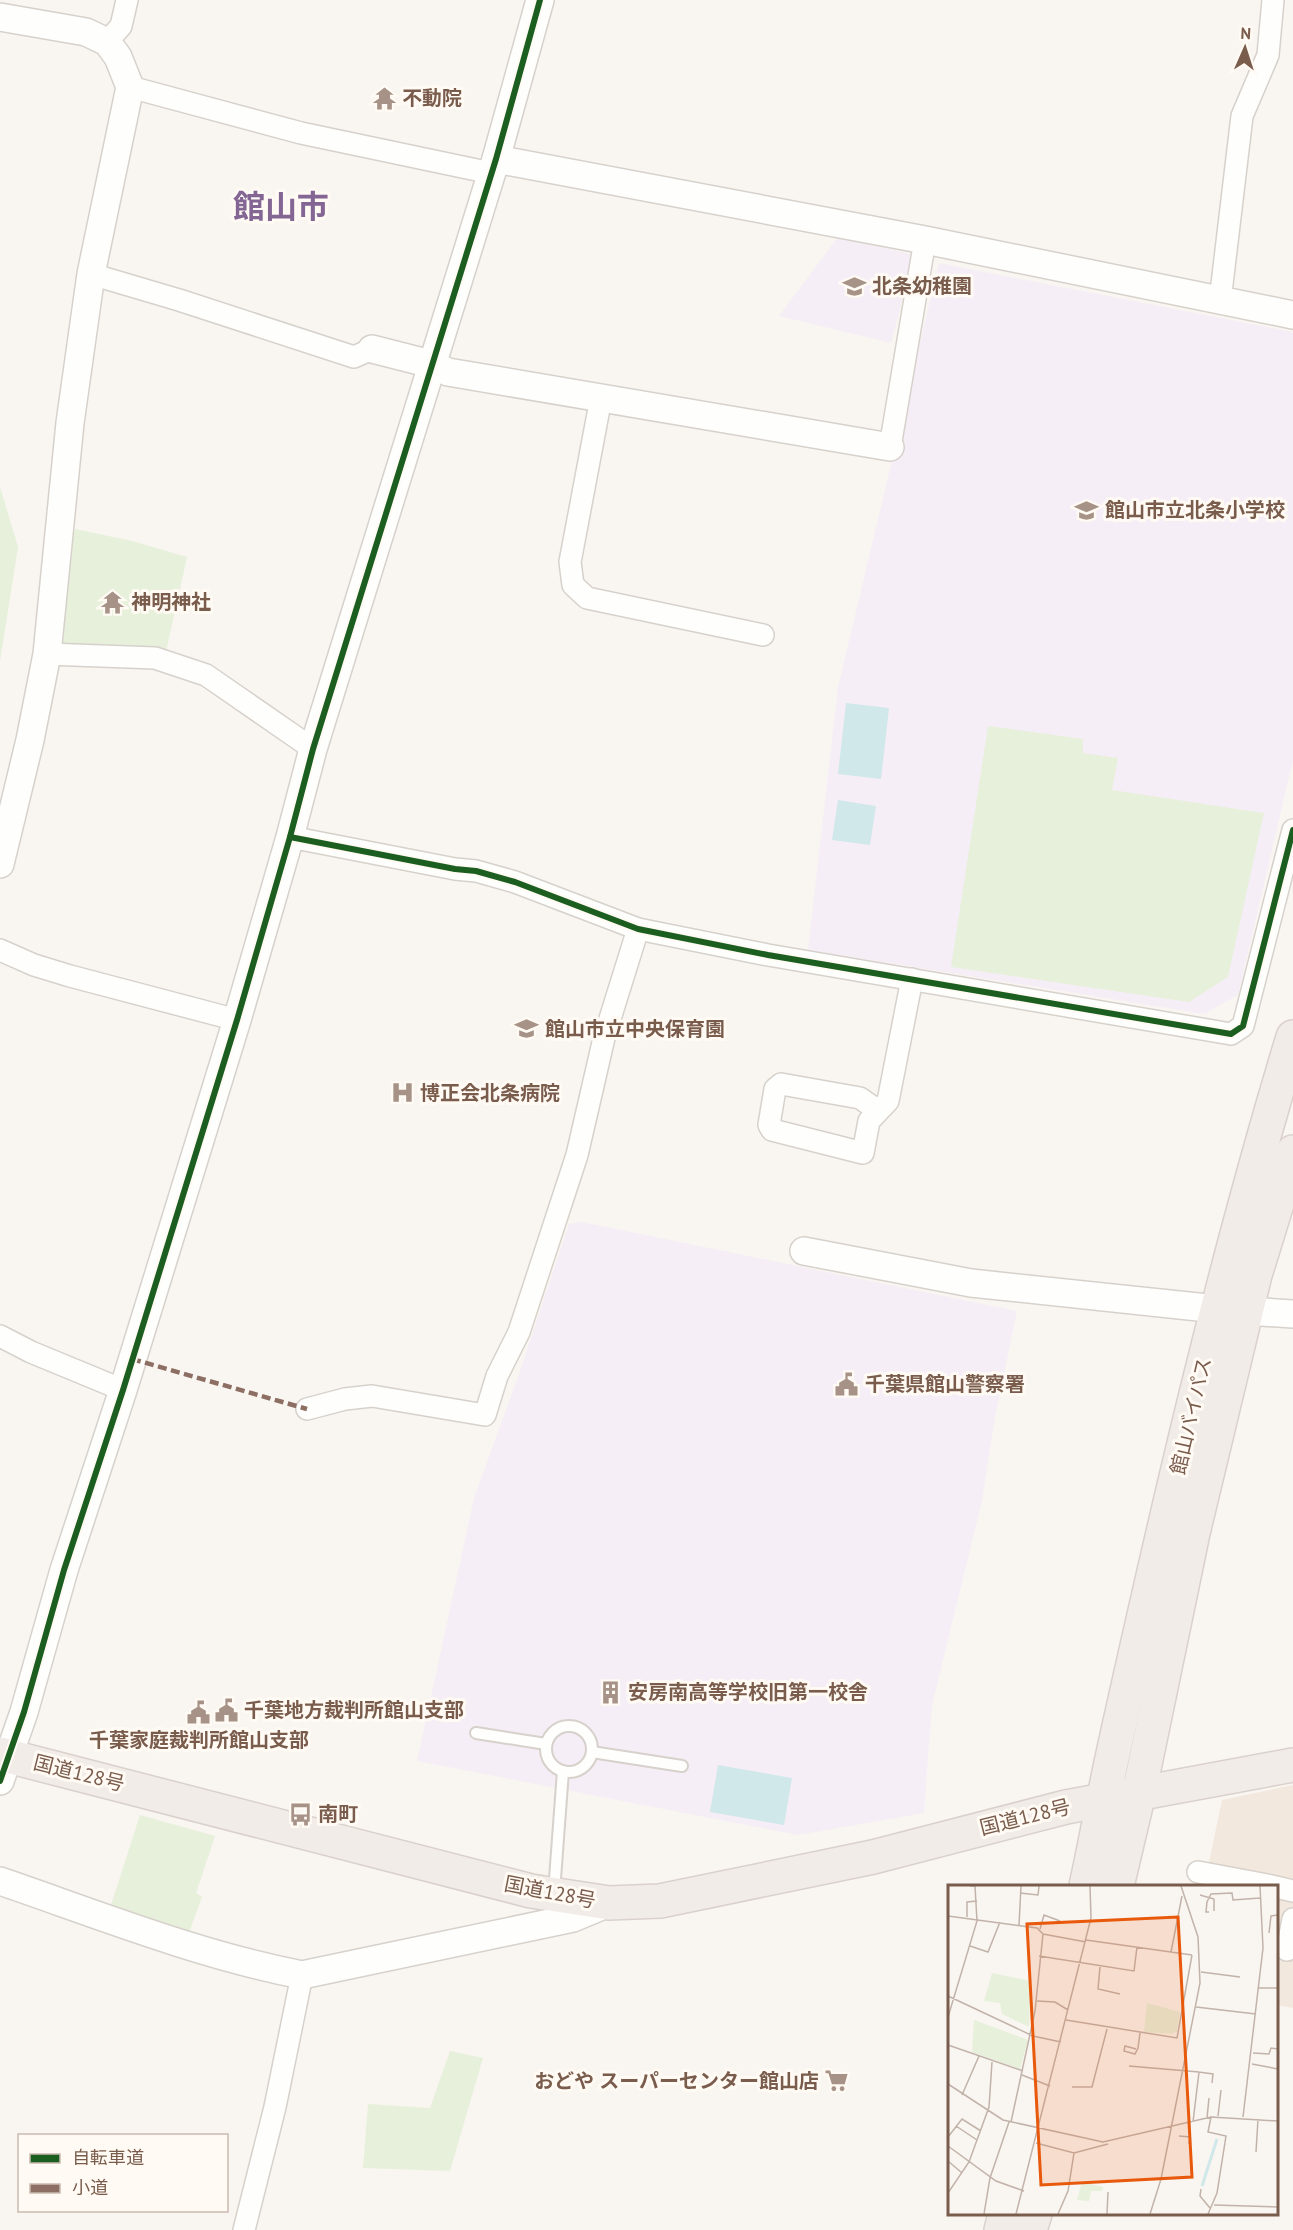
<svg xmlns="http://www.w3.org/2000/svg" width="1293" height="2230" font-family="'PT Sans','Noto Sans JP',sans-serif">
	<rect width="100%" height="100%" fill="#f9f5f0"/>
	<!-- residential -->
	<polygon fill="#f2e8de" points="1293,1785 1293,2008 1277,2005 1276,1886 1204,1886 1222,1800"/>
	<!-- education -->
	<g fill="#f6eef6">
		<polygon points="838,237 914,255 891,343 779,316"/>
		<polygon points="939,263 1293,332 1293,760 1238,995 1204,1014 808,950 838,687"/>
		<polygon points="582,1222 1017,1311 995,1417 982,1501 932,1705 924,1813 798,1835 417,1761 474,1498 519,1374 569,1224"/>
	</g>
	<!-- green -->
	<g fill="#e7f0db">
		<polygon points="0,487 18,547 0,661"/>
		<polygon points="75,529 132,541 187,557 165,656 65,647 61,638 69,547"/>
		<polygon points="988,726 1083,739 1083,753 1118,758 1112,790 1264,813 1228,977 1189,1002 951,967"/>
		<polygon points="140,1815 215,1836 196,1893 202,1897 188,1935 111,1905"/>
		<polygon points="450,2051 483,2058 450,2171 363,2168 368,2104 430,2108"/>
	</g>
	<!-- water -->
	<g fill="#d0e8ea">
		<polygon points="846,703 889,708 881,779 838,774"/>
		<polygon points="838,800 876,806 870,845 832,840"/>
		<polygon points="718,1765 792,1778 784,1825 710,1812"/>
	</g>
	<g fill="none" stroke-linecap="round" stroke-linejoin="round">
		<defs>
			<g id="service">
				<circle cx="569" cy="1749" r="23"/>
				<polyline points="476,1733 546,1744"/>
				<polyline points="592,1752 682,1766"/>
				<polyline points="554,1892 563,1771"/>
			</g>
			<g id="minor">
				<polyline points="107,42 121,26 127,0"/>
				<polyline points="130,87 301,133 491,173"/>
				<polyline points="91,274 179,300 354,357 372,349"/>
				<polyline points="1220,301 1242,116 1268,55 1273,0"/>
				<polyline points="601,398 570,562 573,585 587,598 763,635"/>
				<polyline points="890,447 925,240"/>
				<polyline points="47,654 155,658 206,675 313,749"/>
				<polyline points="290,837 455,869 476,871 515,882 638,929 768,955 1231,1034 1243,1026 1293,830"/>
				<polyline points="0,950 34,965 70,976 237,1020"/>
				<polyline points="877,1110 860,1098 781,1084 775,1089 769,1125 772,1130 863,1153 869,1121 888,1101 912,979"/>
				<polyline points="0,1336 31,1352 123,1390"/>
				<polyline points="307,1409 345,1399 372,1396 485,1415 497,1376 519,1332 577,1155 604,1038 638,929"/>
				<polyline points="1198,1872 1272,1886"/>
				<polyline points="1276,1887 1293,1891"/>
				<polyline points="1287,1950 1293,1919"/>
				<polyline points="244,2230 275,2107 302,1975"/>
			</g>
			<g id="tertiary">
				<polyline points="0,17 86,32 107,42 118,57 130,87 91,274 70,423 47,654 30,740 0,864"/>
				<polyline points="496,159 925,240 1293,315"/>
				<polyline points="372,349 431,364 448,372 890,447"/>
				<polyline points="804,1251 971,1283 1217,1309 1293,1314"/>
				<polyline points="0,1781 24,1712 64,1570 123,1390 237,1020 290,837 313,749 496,159 540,0"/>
				<path d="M 0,1881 C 99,1915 199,1955 302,1975 L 573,1918 L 609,1903"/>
			</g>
			<g id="trunk">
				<polyline points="0,1754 531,1891 609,1903 660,1901 873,1857 1066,1807 1293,1765"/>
				<path d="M 1086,1886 C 1096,1841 1104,1794 1114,1749 C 1167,1510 1222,1271 1293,1037"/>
				<polyline points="1117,1886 1139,1793 1193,1533 1255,1275 1293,1152"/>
				<polyline points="1001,2230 1005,2214"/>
				<polyline points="1030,2230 1035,2214"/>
			</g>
		</defs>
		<!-- service casing -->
		<use href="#service" stroke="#d7d1cb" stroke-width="14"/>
		<!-- minor casing -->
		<use href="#minor" stroke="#d7d1cb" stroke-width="24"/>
		<!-- tertiary casing -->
		<use href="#tertiary" stroke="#d7d1cb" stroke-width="30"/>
		<!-- trunk casing -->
		<use href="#trunk" stroke="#dad1cc" stroke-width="36"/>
		<!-- service -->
		<use href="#service" stroke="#fefefd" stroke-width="10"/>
		<!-- minor -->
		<use href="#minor" stroke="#fefefd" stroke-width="21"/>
		<!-- tertiary -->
		<use href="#tertiary" stroke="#fefefd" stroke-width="27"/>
		<!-- trunk -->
		<use href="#trunk" stroke="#f2ece8" stroke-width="33"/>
		<!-- quiet -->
		<polyline stroke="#8d6e63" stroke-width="4.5" stroke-dasharray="9 4.5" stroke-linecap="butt" points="132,1359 307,1409"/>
		<defs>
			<g id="cycleway">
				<polyline points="290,837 455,869 476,871 515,882 638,929 768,955 1231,1034 1243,1026 1293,830"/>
				<polyline points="0,1781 24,1712 64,1570 123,1390 237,1020 290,837 313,749 496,159 540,0"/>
			</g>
		</defs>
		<!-- cycleway casing -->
		<use href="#cycleway" stroke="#fffaf3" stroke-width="10"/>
		<!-- cycleway -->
		<use href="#cycleway" stroke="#1b5e20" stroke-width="6"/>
	</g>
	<!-- icons -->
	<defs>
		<symbol id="temple-bare" viewBox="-9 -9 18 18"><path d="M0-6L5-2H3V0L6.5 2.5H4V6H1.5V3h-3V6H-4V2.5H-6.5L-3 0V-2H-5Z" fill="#a69286" stroke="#fffaf3" stroke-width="2.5" paint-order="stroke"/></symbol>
		<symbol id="school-bare" viewBox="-9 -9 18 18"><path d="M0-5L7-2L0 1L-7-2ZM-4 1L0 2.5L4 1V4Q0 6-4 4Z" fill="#a69286" stroke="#fffaf3" stroke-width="2.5" paint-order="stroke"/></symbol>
		<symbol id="hospital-bare" viewBox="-9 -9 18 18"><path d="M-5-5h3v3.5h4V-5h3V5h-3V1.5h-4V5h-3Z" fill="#a69286" stroke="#fffaf3" stroke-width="2.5" paint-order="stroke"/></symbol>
		<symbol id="civic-bare" viewBox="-9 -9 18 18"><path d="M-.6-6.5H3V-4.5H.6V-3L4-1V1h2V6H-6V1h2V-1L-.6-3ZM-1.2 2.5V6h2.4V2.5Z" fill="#a69286" stroke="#fffaf3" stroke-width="2.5" paint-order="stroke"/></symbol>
		<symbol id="building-bare" viewBox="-9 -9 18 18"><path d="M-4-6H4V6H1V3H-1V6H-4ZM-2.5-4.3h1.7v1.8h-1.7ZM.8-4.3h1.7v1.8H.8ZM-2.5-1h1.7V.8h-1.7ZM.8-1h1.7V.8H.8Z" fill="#a69286" stroke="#fffaf3" stroke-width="2.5" paint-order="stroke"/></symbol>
		<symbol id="bus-bare" viewBox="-9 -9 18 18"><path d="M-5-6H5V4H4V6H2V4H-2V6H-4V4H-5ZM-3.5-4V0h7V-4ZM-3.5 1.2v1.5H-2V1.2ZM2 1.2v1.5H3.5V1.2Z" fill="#a69286" stroke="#fffaf3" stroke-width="2.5" paint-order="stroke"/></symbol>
		<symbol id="supermarket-bare" viewBox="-9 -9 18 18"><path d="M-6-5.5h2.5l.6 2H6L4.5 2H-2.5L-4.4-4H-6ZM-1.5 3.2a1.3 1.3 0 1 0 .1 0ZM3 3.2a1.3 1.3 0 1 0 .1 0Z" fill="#a69286" stroke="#fffaf3" stroke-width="2.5" paint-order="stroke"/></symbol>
	</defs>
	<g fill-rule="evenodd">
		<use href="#temple-bare" x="368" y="82" width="33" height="33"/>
		<use href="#school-bare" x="838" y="270" width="33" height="33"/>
		<use href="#school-bare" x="1070" y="494" width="33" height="33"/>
		<use href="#temple-bare" x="96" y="586" width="33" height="33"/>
		<use href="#school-bare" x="510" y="1012" width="33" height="33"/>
		<use href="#hospital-bare" x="386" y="1076" width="33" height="33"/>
		<use href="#civic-bare" x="830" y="1368" width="33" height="33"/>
		<use href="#building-bare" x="594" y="1676" width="33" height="33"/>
		<use href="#civic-bare" x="210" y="1694" width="33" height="33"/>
		<use href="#civic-bare" x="182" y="1696" width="33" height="33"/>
		<use href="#bus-bare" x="284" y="1798" width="33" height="33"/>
		<use href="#supermarket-bare" x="820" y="2064" width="33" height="33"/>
	</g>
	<g text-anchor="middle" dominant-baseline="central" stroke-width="6" stroke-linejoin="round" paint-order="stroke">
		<!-- poi labels -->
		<g font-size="20" font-weight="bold" fill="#7a5c4d" stroke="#fffaf3" text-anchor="start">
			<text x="402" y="98">不動院</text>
			<text x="872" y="286">北条幼稚園</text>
			<text x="1105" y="510">館山市立北条小学校</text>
			<text x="131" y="602">神明神社</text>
			<text x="545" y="1029">館山市立中央保育園</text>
			<text x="420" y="1093">博正会北条病院</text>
			<text x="865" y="1384">千葉県館山警察署</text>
			<text x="628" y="1692">安房南高等学校旧第一校舎</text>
			<text x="244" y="1710">千葉地方裁判所館山支部</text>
			<text x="199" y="1740" text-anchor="middle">千葉家庭裁判所館山支部</text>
			<text x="318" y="1814">南町</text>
			<text x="819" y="2081" text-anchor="end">おどや スーパーセンター館山店</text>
		</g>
		<!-- street labels -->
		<g font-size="20" fill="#7a5c4d" stroke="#fffaf3">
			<text transform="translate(1191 1416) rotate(-77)">館山バイパス</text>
			<text transform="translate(79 1773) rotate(14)">国道128号</text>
			<text transform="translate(1025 1817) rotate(-14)">国道128号</text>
			<text transform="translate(550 1892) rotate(11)">国道128号</text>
		</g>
		<!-- town labels -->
		<g font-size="32" font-weight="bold" fill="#846695" stroke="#fffaf3">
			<text x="281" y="206">館山市</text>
		</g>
	</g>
	<!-- overview -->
	<g transform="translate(948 1885)">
		<rect width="330" height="330" fill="#f9f5f0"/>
		<path d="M 44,88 L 82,96 L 81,142 L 54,129 L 52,118 L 36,116 ZM 199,118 L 232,127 L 229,146 L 224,149 L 196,147 ZM 26,135 L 80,155 L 72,184 L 24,167 ZM 134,297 L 155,302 L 154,306 L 143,306 L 141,316 L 129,315 Z" fill="#e7f0db"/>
		<path fill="none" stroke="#d0e8ea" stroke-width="3" d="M 254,301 L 269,254"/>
		<path fill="none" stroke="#c2b3aa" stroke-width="1.5" d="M 72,8 L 90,10 L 91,1M 252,10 L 266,14 L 266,26M 261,27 L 258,27 L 259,17 L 263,9 L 284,8 L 285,15 L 312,13M 0,31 L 89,43 L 95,49 L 87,126 L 63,237M 19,32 L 19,17 L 29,16M 71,40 L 73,1M 92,44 L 96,30 L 112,36M 321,48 L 323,31 L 330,30M 95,49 L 138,57M 138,55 L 244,70M 22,61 L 40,67 L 52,37M 223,67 L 234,11M 91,71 L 186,86 L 189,62M 152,82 L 150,104 L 172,109M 253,87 L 292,92M 311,103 L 330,103M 0,111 L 85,151 L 113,157M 89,116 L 107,117 L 120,125M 248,122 L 308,129M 0,132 L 29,36 L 27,1 L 22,1M 118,135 L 229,153 L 244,70M 0,160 L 75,186M 188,164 L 177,161 L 176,166 L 187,169 L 190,163 L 192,148M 305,168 L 321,169 L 323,163 L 330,164M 304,179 L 330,184M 181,181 L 251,187M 74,190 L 102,201M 0,199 L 55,235 L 155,257 L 263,232 L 330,236M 124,202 L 144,202 L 159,144M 14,210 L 31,171M 270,231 L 273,205M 295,232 L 315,63 L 312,1M 259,233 L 261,213M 245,237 L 251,187 L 265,189 L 264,198M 8,241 L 29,255M 231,251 L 242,252 L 241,259M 0,252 L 14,234 L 33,246M 88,258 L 126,268 L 160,259M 0,261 L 48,296 L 76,306M 308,267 L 310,234M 0,276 L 14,288M 253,304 L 252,311 L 262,323M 0,308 L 21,277 L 41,222 L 44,177M 266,320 L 330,322M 36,329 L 42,293 L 61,237M 68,329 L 143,33 L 142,1M 110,329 L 120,306 L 126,268M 159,329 L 160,307M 202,329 L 213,294 L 252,98 L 250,52 L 233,1M 260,329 L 269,308 L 278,251 L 260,247 L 263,232"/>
		<path fill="#e8590c" fill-opacity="0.15" stroke="#e8590c" stroke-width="3" d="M 230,32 L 244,292 L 93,300 L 79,39 Z"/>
		<rect width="330" height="330" fill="none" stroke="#7a5c4d" stroke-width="3"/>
	</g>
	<!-- legend -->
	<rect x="18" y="2134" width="210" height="78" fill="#fffaf3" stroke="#cabbb1" stroke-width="1.5"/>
	<rect x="30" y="2154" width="30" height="9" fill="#1b5e20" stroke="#cabbb1" stroke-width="1.5"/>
	<text x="72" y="2164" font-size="18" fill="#7a5c4d">自転車道</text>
	<rect x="30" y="2184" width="30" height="9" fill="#8d6e63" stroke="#cabbb1" stroke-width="1.5"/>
	<text x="72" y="2194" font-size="18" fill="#7a5c4d">小道</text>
	<!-- north arrow -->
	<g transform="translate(1245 48) rotate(3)" stroke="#fffaf3" stroke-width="4.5" paint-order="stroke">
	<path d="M0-4.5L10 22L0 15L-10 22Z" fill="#7a5c4d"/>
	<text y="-9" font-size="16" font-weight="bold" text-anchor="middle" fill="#7a5c4d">N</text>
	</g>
</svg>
